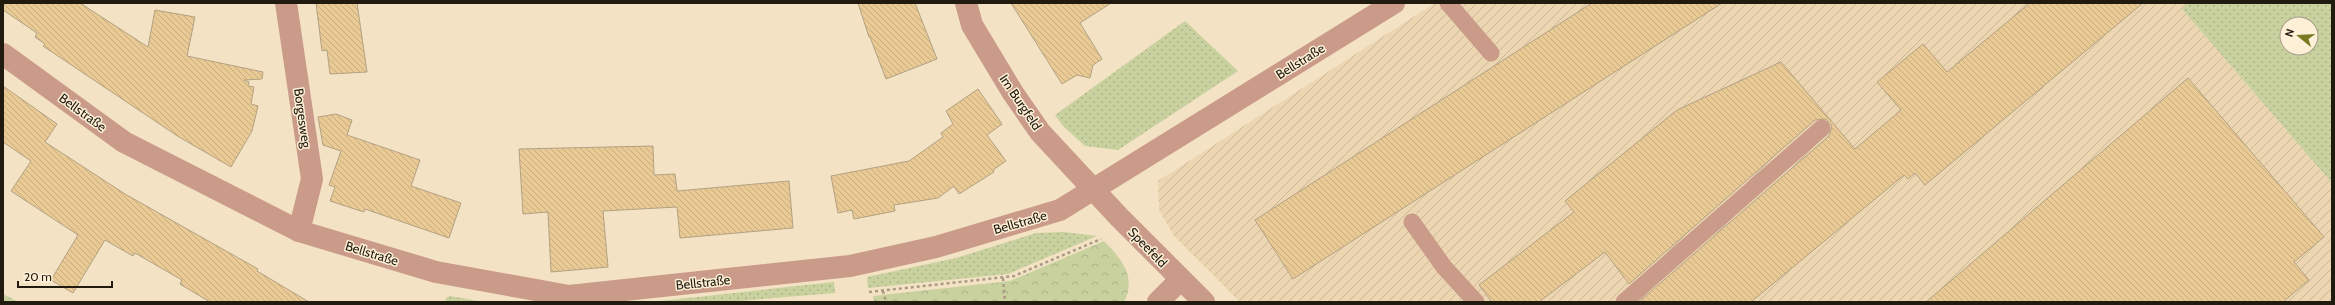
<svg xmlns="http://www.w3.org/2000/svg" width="2335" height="305" font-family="Cabin,sans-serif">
	<defs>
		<pattern id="industrial-furrows" width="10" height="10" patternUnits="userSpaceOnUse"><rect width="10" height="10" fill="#ecd6b2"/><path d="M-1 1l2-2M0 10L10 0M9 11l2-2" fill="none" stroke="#cab798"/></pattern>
		<pattern id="grass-dots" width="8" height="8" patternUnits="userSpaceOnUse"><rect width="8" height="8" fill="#c9d19f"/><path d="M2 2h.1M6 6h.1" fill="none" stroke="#acb388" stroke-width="1.8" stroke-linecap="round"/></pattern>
		<pattern id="park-crowns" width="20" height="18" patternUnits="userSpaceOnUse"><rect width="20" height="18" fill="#c9d19f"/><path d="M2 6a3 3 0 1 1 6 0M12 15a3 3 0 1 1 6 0" fill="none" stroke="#acb388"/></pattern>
		<pattern id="building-back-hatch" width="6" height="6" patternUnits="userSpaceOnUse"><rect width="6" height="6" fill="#eaca94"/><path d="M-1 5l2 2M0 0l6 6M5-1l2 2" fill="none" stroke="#c8ad7e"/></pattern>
	</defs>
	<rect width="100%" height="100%" fill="#f4e2c4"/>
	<!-- industrial -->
	<polygon fill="url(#industrial-furrows)" points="1435,3 2188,3 2182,9 2332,183 2332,302 1240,302 1174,236 1159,210 1158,181"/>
	<!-- grass -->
	<g fill="url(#grass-dots)" fill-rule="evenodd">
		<path d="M 2188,3 L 2332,3 L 2332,183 L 2182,9 ZM 2287,24 L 2311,24 L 2311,48 L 2287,48 Z"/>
		<polygon points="1185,21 1238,71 1118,150 1085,146 1063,126 1055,115"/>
		<polygon points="1064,232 1097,236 1008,274 868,288 867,277 956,258 1036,233"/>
		<polygon points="834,282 835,293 727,302 651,302"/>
		<polygon points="3,294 19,302 3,302"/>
		<polygon points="450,296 484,302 445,302 446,298"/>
	</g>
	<!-- park -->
	<path fill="url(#park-crowns)" d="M 1104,241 C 1121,258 1137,277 1124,302 L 874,302 L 873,296 L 1010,281 Z"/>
	<!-- building -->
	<g fill="url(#building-back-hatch)" stroke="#b2a184">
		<polygon points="3,3 80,3 148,47 155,10 195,17 187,56 263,72 262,79 244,80 249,82 248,86 254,87 251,104 258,106 252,131 231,167 179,137 43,46 45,44 35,37 37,33 3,10"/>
		<polygon points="316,3 357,3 367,72 330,74 327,50 322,51"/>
		<polygon points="858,3 915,3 937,59 886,79 870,37 869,37"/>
		<polygon points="1011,3 1111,3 1080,23 1102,59 1093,65 1090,78 1077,75 1062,84"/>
		<polygon points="1592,3 1722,3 1293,279 1255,220"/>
		<polygon points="2030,3 2143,3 1925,185 1915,173 1908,179 1904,175 1751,302 1643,302 1641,300 1829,136 1832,126 1826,119 1815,120 1629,284 1605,252 1539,302 1492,302 1479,285 1574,212 1565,201 1677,110 1781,62 1855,149 1901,110 1877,82 1923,44 1947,72"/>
		<polygon points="2188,78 2324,237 2294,262 2309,280 2283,302 1926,302"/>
		<polygon points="3,86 57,124 45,142 125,194 258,269 257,271 309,302 210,302 180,284 182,280 135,253 133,256 105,240 73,293 51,280 78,235 11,191 31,161 3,142"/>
		<polygon points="978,89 1002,124 987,135 1006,161 993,170 994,172 959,194 954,186 938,198 894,205 895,211 854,219 852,210 838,213 831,176 909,161 943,137 941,133 953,124 946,111"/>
		<polygon points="336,114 352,120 347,135 420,160 411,186 461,203 449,238 365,209 364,212 330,201 335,187 329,185 341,151 323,145 318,117"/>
		<polygon points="653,146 654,175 675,174 677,191 789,181 793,228 680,238 677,207 603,211 608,267 551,272 548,212 523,214 519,149"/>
	</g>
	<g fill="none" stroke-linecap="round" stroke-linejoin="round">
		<!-- path -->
		<g stroke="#a99b84" stroke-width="2.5" stroke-dasharray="3 3" stroke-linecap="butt">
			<polyline points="1003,278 1005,302"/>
			<polyline points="883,291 886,302"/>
			<polyline points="869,292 1014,276 1101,239"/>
		</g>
		<!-- service -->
		<g stroke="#cb9b8a" stroke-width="17">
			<polyline points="1448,3 1491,53"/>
			<polyline points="1412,222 1444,267 1476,302"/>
			<polyline points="1624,302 1822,128"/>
		</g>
		<!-- minor -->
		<g stroke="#cb9b8a" stroke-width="22">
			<polyline points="286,3 312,179 299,231"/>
			<polyline points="966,3 972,25 1013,93 1040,132 1119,217 1204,302"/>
			<polyline points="3,54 124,142 299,231 436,272 569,296 850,266 936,247 1060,210 1394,3"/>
			<polyline points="1158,302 1180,280"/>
		</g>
	</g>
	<g text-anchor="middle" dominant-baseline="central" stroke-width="3" stroke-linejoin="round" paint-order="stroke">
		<!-- street labels -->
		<g font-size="13" fill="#201a0f" stroke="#fef0d7">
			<text transform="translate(1300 61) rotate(-32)">Bellstraße</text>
			<text transform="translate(1021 102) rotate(56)">Im Burgfeld</text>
			<text transform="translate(83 112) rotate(36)">Bellstraße</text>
			<text transform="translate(303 118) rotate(82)">Borgesweg</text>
			<text transform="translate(1020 222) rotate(-16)">Bellstraße</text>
			<text transform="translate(1148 247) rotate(46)">Speefeld</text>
			<text transform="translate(372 253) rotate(17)">Bellstraße</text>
			<text transform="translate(703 282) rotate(-6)">Bellstraße</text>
		</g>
	</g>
	<!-- border -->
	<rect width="2335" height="305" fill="none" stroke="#201a0f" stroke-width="8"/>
	<!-- north arrow -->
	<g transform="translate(2299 36) rotate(288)"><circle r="19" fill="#fef0d7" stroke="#a59a87"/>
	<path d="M0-3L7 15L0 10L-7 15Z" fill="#797b23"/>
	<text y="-6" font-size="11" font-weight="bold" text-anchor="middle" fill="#201a0f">N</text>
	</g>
	<!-- scale -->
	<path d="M18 281v6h94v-6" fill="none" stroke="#201a0f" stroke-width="2"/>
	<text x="24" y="281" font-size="12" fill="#201a0f" stroke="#fef0d7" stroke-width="3" paint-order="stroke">20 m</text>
</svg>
